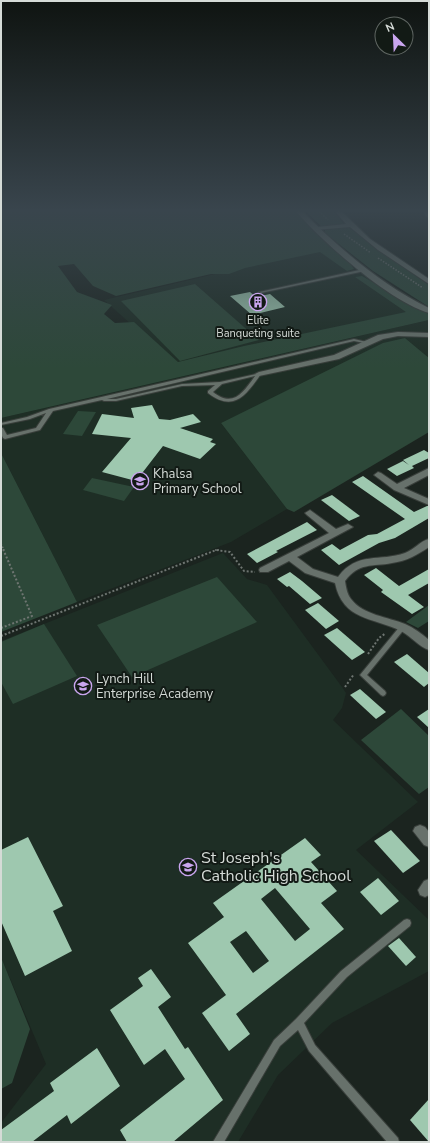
<svg xmlns="http://www.w3.org/2000/svg" width="430" height="1143" font-family="'Nunito Sans',sans-serif">
	<rect width="100%" height="100%" fill="#1b241f"/>
	<!-- built -->
	<g fill="#1e2e25">
		<polygon points="326,248 426,316 179,367 104,300"/>
		<polygon points="429,320 429,358 405,338 221,423 287,509 231,542 77,602 1,453 1,418"/>
		<polygon points="223,553 247,579 267,585 342,687 346,693 342,708 333,720 418,802 356,850 429,920 429,971 332,1023 278,1075 238,1142 1,1142 1,1123 46,1064 1,957 1,641"/>
	</g>
	<!-- green -->
	<g fill="#2d4839">
		<polygon points="1,209 295,209 348,260 354,269 347,271 320,252 245,268 229,274 211,274 116,296 93,286 74,264 58,266 77,292 112,305 104,314 115,323 134,322 178,362 244,346 406,312 355,277 362,276 429,314 429,320 1,418"/>
		<polygon points="303,209 332,209 344,224 322,227"/>
		<polygon points="349,227 378,250 429,285 429,307 373,271 325,233 325,230"/>
		<polygon points="195,284 259,340 180,361 121,301"/>
		<polygon points="405,338 429,358 429,432 294,512 287,509 221,423 383,343"/>
		<polygon points="78,411 96,412 82,436 63,434"/>
		<polygon points="1,453 77,602 1,632"/>
		<polygon points="92,478 134,487 124,501 83,490"/>
		<polygon points="217,577 257,622 132,677 97,625"/>
		<polygon points="429,605 429,621 418,628 406,622"/>
		<polygon points="44,624 77,676 13,704 1,682 1,642"/>
		<polygon points="401,709 429,736 429,787 419,794 361,740"/>
		<polygon points="1,957 30,1029 12,1083 1,1089"/>
	</g>
	<!-- building -->
	<g fill="#9ec8af" fill-rule="evenodd">
		<polygon points="250,292 256,297 270,294 285,307 252,315 230,296"/>
		<polygon points="152,405 159,419 170,420 193,414 201,422 180,428 213,439 210,442 216,444 200,459 163,446 136,481 102,472 131,438 92,434 102,414 134,418 131,408"/>
		<polygon points="424,450 429,453 429,458 412,466 414,468 397,476 387,469 403,461 409,465 403,460"/>
		<polygon points="363,476 414,512 427,506 429,506 429,518 395,538 379,543 339,565 321,550 332,544 340,550 368,535 377,534 405,519 352,482"/>
		<polygon points="332,495 360,516 349,521 321,500"/>
		<polygon points="307,522 317,530 276,551 278,552 257,563 247,554"/>
		<polygon points="376,568 399,586 429,569 429,583 408,595 424,607 412,614 381,592 383,590 364,575"/>
		<polygon points="290,572 302,581 322,598 310,604 289,586 287,587 277,579"/>
		<polygon points="318,603 339,621 326,629 305,610"/>
		<polygon points="337,628 365,652 352,660 324,635"/>
		<polygon points="407,654 429,673 429,683 424,687 394,662"/>
		<polygon points="360,689 386,712 376,719 350,695"/>
		<polygon points="429,709 429,728 417,717"/>
		<polygon points="391,830 420,861 403,873 374,841"/>
		<polygon points="28,837 63,906 53,911 72,951 25,976 1,921 1,850"/>
		<path d="M 305,838 L 321,855 L 311,862 L 337,891 L 321,903 L 344,929 L 236,1014 L 250,1034 L 229,1051 L 202,1013 L 226,995 L 188,943 L 224,917 L 213,903 ZM 275,888 L 310,929 L 295,941 L 261,899 ZM 246,931 L 269,961 L 253,973 L 230,942 Z"/>
		<polygon points="378,878 399,901 381,915 360,892"/>
		<polygon points="399,938 416,957 406,966 388,946"/>
		<polygon points="151,969 171,997 158,1007 185,1049 188,1047 223,1100 173,1142 127,1142 120,1130 185,1079 165,1049 144,1065 110,1010 143,986 138,978"/>
		<polygon points="97,1048 120,1086 71,1124 67,1115 32,1142 1,1142 1,1130 54,1091 50,1083"/>
		<polygon points="429,1099 429,1142 410,1120"/>
	</g>
	<g fill="none" stroke-linecap="round" stroke-linejoin="round">
		<defs>
			<g id="lane">
				<polygon points="364,269 365,269 365,271 261,293 259,292"/>
				<path d="M 354,339 L 371,343 L 369,344 L 354,341 L 107,399 L 116,399 L 182,384 L 220,382 L 261,373 L 261,374 C 246,395 234,413 208,393 L 208,391 L 215,385 L 182,386 L 116,401 L 104,401 L 102,400 L 53,411 L 40,430 L 5,439 L 3,438 L 1,434 L 1,428 L 3,428 L 7,435 L 36,428 L 46,413 L 30,419 L 1,425 L 1,423 L 27,417 L 49,409 ZM 255,376 C 243,393 233,408 213,392 L 222,384 Z"/>
				<polygon points="401,625 405,625 406,627 367,675 385,691 386,693 385,695 383,696 381,695 360,675"/>
				<polygon points="407,919 410,920 411,923 410,926 347,977 304,1023 315,1045 398,1138 399,1142 387,1142 309,1051 298,1030 280,1046 224,1142 213,1142 274,1040 296,1019 341,971 404,920"/>
			</g>
			<g id="street">
				<polygon points="333,209 339,209 370,239 429,279 429,284 378,250 350,227 315,230 315,228 317,227 346,224"/>
				<polygon points="423,209 429,209 429,218 426,216"/>
				<polygon points="398,332 429,333 429,337 398,336 383,339 339,359 259,376 255,374 259,372 334,355 378,335"/>
				<polygon points="429,468 429,475 404,488 429,499 429,505 394,490 374,475 378,472 381,473 397,484"/>
				<path d="M 310,510 L 336,529 L 348,524 L 353,527 L 297,557 L 313,569 L 338,577 C 357,551 380,562 405,553 C 414,550 420,541 429,539 L 429,547 C 417,555 407,561 392,563 C 372,567 359,562 345,581 C 346,587 347,594 351,599 C 363,615 388,617 405,624 C 414,628 422,634 429,640 L 429,650 C 419,647 411,636 401,631 C 373,617 343,621 335,583 L 305,573 L 289,561 L 268,572 L 260,572 L 259,570 L 260,568 L 329,533 L 307,515 L 305,513 Z"/>
				<polygon points="420,825 425,827 429,832 429,847 424,845 413,831 415,827"/>
				<polygon points="429,879 429,895 425,897 420,895 418,890 424,881"/>
			</g>
			<path id="secondary" d="M 294,209 L 300,209 C 339,248 380,284 429,308 L 429,313 C 390,302 321,241 294,209 Z"/>
		</defs>
		<!-- lane casing -->
		<use href="#lane" stroke="#383e3a" stroke-width="2"/>
		<!-- street casing -->
		<use href="#street" stroke="#383e3a" stroke-width="2"/>
		<!-- secondary casing -->
		<use href="#secondary" stroke="#383e3a" stroke-width="2"/>
		<!-- path-far1 -->
		<g stroke="#6e7571" stroke-width="1.5" stroke-dasharray="1.5 1.5" stroke-linecap="butt">
			<polyline points="317,209 328,220"/>
			<polyline points="344,234 371,253"/>
			<polyline points="378,258 423,288"/>
			<polyline points="1,544 4,550"/>
			<polyline points="215,550 219,550"/>
		</g>
		<!-- path -->
		<g stroke="#6e7571" stroke-width="2" stroke-dasharray="2 2" stroke-linecap="butt">
			<polyline points="1,628 32,616 3,549"/>
			<polyline points="1,636 216,550 230,552 244,571 255,572"/>
			<polyline points="368,654 379,638 386,633"/>
			<polyline points="345,687 354,674"/>
		</g>
		<!-- lane -->
		<use href="#lane" fill="#67716b" fill-rule="evenodd"/>
		<!-- street -->
		<use href="#street" fill="#67716b" fill-rule="evenodd"/>
		<!-- secondary -->
		<use href="#secondary" fill="#67716b" fill-rule="evenodd"/>
	</g>
	<!-- sky -->
	<linearGradient id="sky" x2="0" y2="1"><stop stop-color="#0f1411"/><stop offset="0.57" stop-color="#39454d"/><stop offset="1" stop-color="#39454d" stop-opacity="0"/></linearGradient>
	<rect width="430" height="369" fill="url(#sky)"/>
	<!-- icons -->
	<defs>
		<symbol id="building-ring" viewBox="-11 -11 22 22"><circle r="9.5" fill="#121a15" stroke="#c9a5ee" stroke-width="1.5"/><path d="M-4-6H4V6H1V3H-1V6H-4ZM-2.5-4.3h1.7v1.8h-1.7ZM.8-4.3h1.7v1.8H.8ZM-2.5-1h1.7V.8h-1.7ZM.8-1h1.7V.8H.8Z" fill="#c9a5ee"/></symbol>
		<symbol id="school-ring" viewBox="-11 -11 22 22"><circle r="9.5" fill="#121a15" stroke="#c9a5ee" stroke-width="1.5"/><path d="M0-5L7-2L0 1L-7-2ZM-4 1L0 2.5L4 1V4Q0 6-4 4Z" fill="#c9a5ee"/></symbol>
	</defs>
	<g fill-rule="evenodd">
		<use href="#building-ring" x="248" y="292" width="20" height="20"/>
		<use href="#school-ring" x="130" y="471" width="20" height="20"/>
		<use href="#school-ring" x="73" y="676" width="20" height="20"/>
		<use href="#school-ring" x="178" y="857" width="20" height="20"/>
	</g>
	<g text-anchor="middle" dominant-baseline="central" stroke-width="4" stroke-linejoin="round" paint-order="stroke">
		<!-- far-poi labels -->
		<g font-size="11" fill="#d5dbd7" stroke="#121a15">
			<text x="258" y="320">Elite<tspan x="258" dy="13">Banqueting suite</tspan></text>
		</g>
		<!-- poi labels -->
		<g font-size="13" fill="#d5dbd7" stroke="#121a15" text-anchor="start">
			<text x="153" y="474">Khalsa<tspan x="153" dy="15">Primary School</tspan></text>
			<text x="96" y="679">Lynch Hill<tspan x="96" dy="15">Enterprise Academy</tspan></text>
		</g>
		<!-- near-poi labels -->
		<g font-size="16" fill="#d5dbd7" stroke="#121a15" text-anchor="start">
			<text x="201" y="858">St Joseph's<tspan x="201" dy="18">Catholic High School</tspan></text>
		</g>
	</g>
	<!-- border -->
	<rect width="430" height="1143" fill="none" stroke="#d5dbd7" stroke-width="4"/>
	<!-- north arrow -->
	<g transform="translate(394 36) rotate(336)"><circle r="19" fill="#121a15" stroke="#606763"/>
	<path d="M0-3L7 15L0 10L-7 15Z" fill="#c9a5ee"/>
	<text y="-6" font-size="11" font-weight="bold" text-anchor="middle" fill="#d5dbd7">N</text>
	</g>
</svg>
